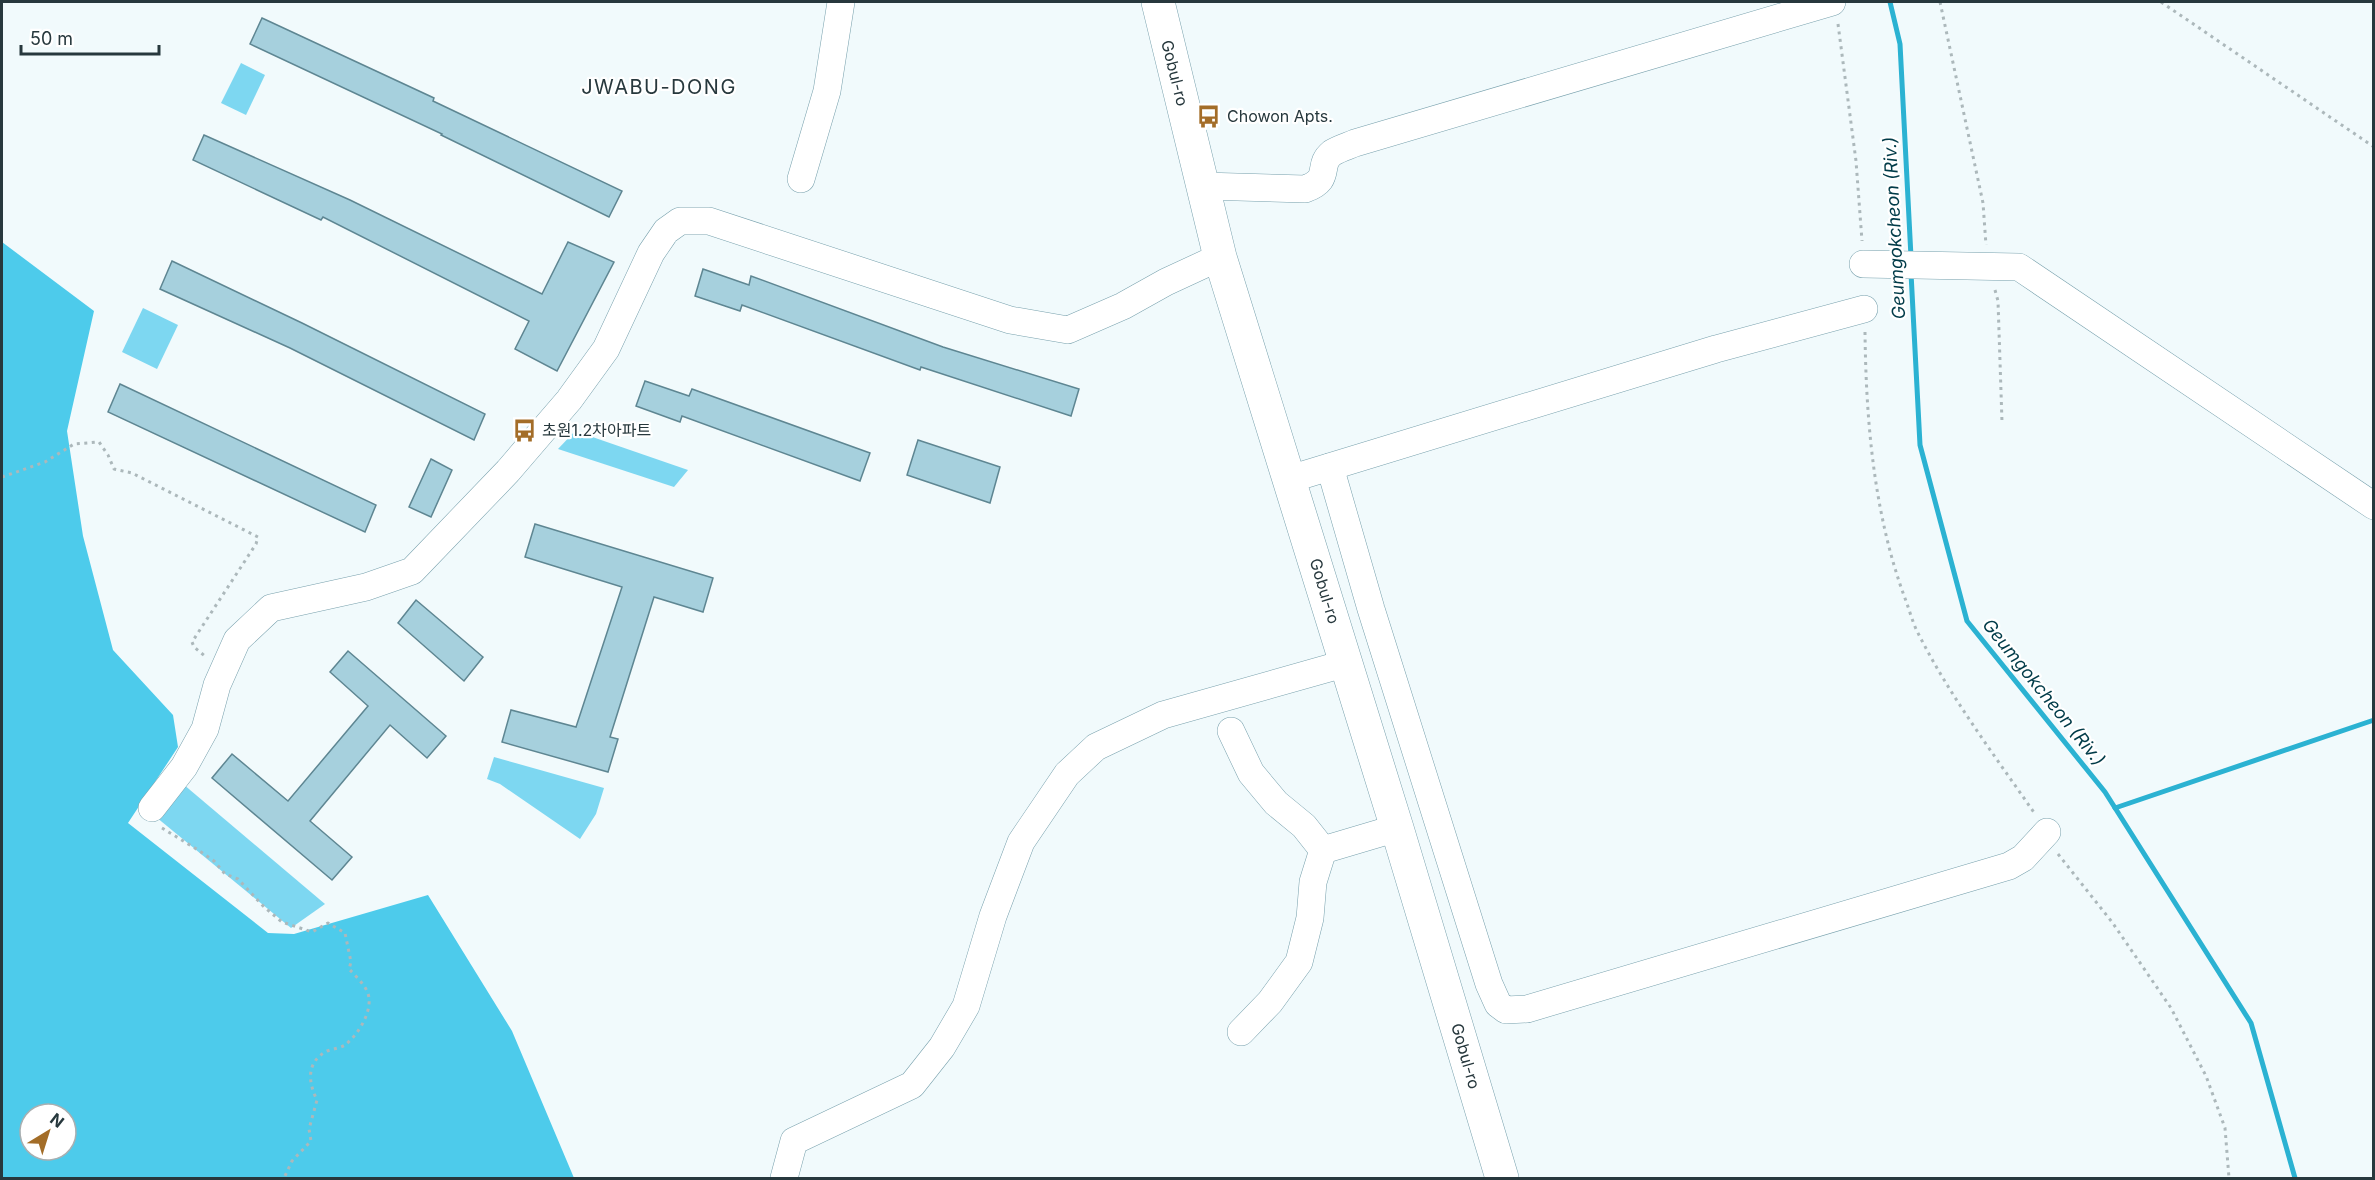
<svg xmlns="http://www.w3.org/2000/svg" width="2375" height="1180" font-family="Inter,'Noto Sans KR',sans-serif">
	<rect width="100%" height="100%" fill="#f1fafc"/>
	<!-- green -->
	<g fill="#7dd7f1">
		<polygon points="241,63 265,75 246,115 221,103"/>
		<polygon points="143,308 178,325 157,369 122,352"/>
		<polygon points="575,431 688,470 674,487 558,449"/>
		<polygon points="494,757 604,788 596,814 580,839 500,784 487,779"/>
		<polygon points="183,784 325,904 291,928 156,817"/>
	</g>
	<!-- forest -->
	<path fill="#4dcbeb" fill-rule="evenodd" d="M 2,242 L 94,311 L 67,431 L 83,536 L 113,650 L 173,715 L 178,747 L 128,823 L 268,933 L 294,934 L 428,895 L 512,1031 L 574,1178 L 2,1178 ZM 30,1114 L 66,1114 L 66,1150 L 30,1150 Z"/>
	<g fill="none" stroke-linecap="round" stroke-linejoin="round">
		<!-- stream -->
		<g stroke="#2bb2d2" stroke-width="5">
			<polyline points="1890,2 1900,44 1911,257"/>
			<polyline points="1911,273 1920,445 1967,621 2105,792 2251,1023 2295,1178"/>
			<polyline points="2115,808 2374,720"/>
		</g>
	</g>
	<!-- building -->
	<g fill="#a6d0dd" stroke="#5e8692" stroke-width="1.5">
		<polygon points="262,18 434,98 433,101 622,191 609,217 441,135 442,134 250,44"/>
		<polygon points="204,135 350,200 542,294 568,242 614,262 557,371 515,349 529,321 323,217 321,220 193,160"/>
		<polygon points="172,261 302,323 485,414 474,440 290,348 160,289"/>
		<polygon points="703,269 749,285 751,276 943,347 1079,389 1071,416 921,367 920,370 742,305 740,311 695,296"/>
		<polygon points="645,381 689,396 692,389 870,453 860,481 682,416 680,422 636,406"/>
		<polygon points="120,384 376,505 365,532 108,412"/>
		<polygon points="918,440 1000,467 990,503 907,475"/>
		<polygon points="431,459 452,470 431,517 409,507"/>
		<polygon points="535,524 713,578 703,612 654,597 610,737 618,739 608,772 502,742 511,710 576,727 622,587 525,557"/>
		<polygon points="416,600 483,657 464,681 398,623"/>
		<polygon points="348,651 446,736 427,758 390,725 310,821 352,857 332,880 212,778 232,754 288,801 368,706 330,672"/>
	</g>
	<g fill="none" stroke-linecap="round" stroke-linejoin="round">
		<defs>
			<g id="minor">
				<polyline points="801,179 827,91 841,2"/>
				<path d="M 1203,186 L 1305,189 C 1333,179 1316,166 1332,153 C 1338,149 1348,146 1355,143 L 1832,2"/>
				<polyline points="1863,264 2019,267 2374,506"/>
				<polyline points="1330,467 1371,609 1489,984 1498,1004 1506,1010 1527,1009 2009,866 2023,858 2047,832"/>
				<polyline points="1290,479 1716,349 1864,309"/>
				<polyline points="1231,731 1251,773 1276,803 1304,826 1323,850 1313,882 1310,918 1299,962 1270,1002 1241,1032"/>
				<polyline points="152,808 184,767 205,729 217,685 237,640 271,608 366,587 412,571 508,471 569,400 606,349 651,253 666,231 680,221 709,221 1010,320 1068,330 1123,306 1166,282 1220,257"/>
				<polyline points="1323,850 1397,828"/>
				<polyline points="784,1178 794,1141 912,1085 942,1047 966,1006 993,916 1021,842 1067,774 1096,747 1163,715 1347,663"/>
			</g>
			<polyline id="major" points="1158,2 1220,257 1397,828 1502,1178"/>
		</defs>
		<!-- minor casing -->
		<use href="#minor" stroke="#78a1ad" stroke-width="28"/>
		<!-- major casing -->
		<use href="#major" stroke="#78a1ad" stroke-width="34"/>
		<!-- path -->
		<g stroke="#acb8bb" stroke-width="3" stroke-dasharray="3 4.5" stroke-linecap="butt">
			<polyline points="1940,2 1983,203 1986,245"/>
			<polyline points="2161,2 2374,147"/>
			<polyline points="1838,24 1856,161 1862,241"/>
			<polyline points="1995,290 1998,301 2002,422"/>
			<path d="M 1865,332 C 1866,422 1874,516 1906,601 C 1910,612 1913,624 1919,635 C 1951,698 1995,756 2035,814"/>
			<polyline points="2,477 45,462 74,444 99,442 108,455 114,469 132,473 258,537 256,544 192,642 194,647 206,657"/>
			<path d="M 162,828 L 198,850 L 214,861 L 225,874 L 238,879 L 264,907 L 282,922 L 312,932 L 328,923 L 345,933 L 351,962 L 349,969 C 355,975 363,983 367,991 C 375,1008 359,1034 345,1045 C 340,1048 333,1049 327,1051 C 306,1062 308,1082 317,1100 L 309,1129 L 311,1141 L 292,1161 L 284,1178"/>
			<polyline points="2058,854 2112,922 2171,1008 2206,1076 2225,1128 2229,1178"/>
		</g>
		<!-- minor -->
		<use href="#minor" stroke="#fff" stroke-width="27"/>
		<!-- major -->
		<use href="#major" stroke="#fff" stroke-width="33"/>
	</g>
	<!-- icons -->
	<defs>
		<symbol id="bus-bare" viewBox="-9 -9 18 18"><path d="M-5-6H5V4H4V6H2V4H-2V6H-4V4H-5ZM-3.5-4V0h7V-4ZM-3.5 1.2v1.5H-2V1.2ZM2 1.2v1.5H3.5V1.2Z" fill="#a36d28" stroke="#fff" stroke-width="2.5" paint-order="stroke"/></symbol>
	</defs>
	<g fill-rule="evenodd">
		<use href="#bus-bare" x="1192" y="100" width="33" height="33"/>
		<use href="#bus-bare" x="508" y="414" width="33" height="33"/>
	</g>
	<g text-anchor="middle" dominant-baseline="central" stroke-width="4.5" stroke-linejoin="round" paint-order="stroke">
		<!-- street labels -->
		<g font-size="16" fill="#27383d" stroke="#fff">
			<text transform="translate(1175 73) rotate(76)">Gobul-ro</text>
			<text transform="translate(1325 591) rotate(73)">Gobul-ro</text>
			<text transform="translate(1466 1056) rotate(74)">Gobul-ro</text>
		</g>
		<!-- poi labels -->
		<g font-size="16" fill="#27383d" stroke="#fff" text-anchor="start">
			<text x="1227" y="116">Chowon Apts.</text>
			<text x="542" y="430">초원1.2차아파트</text>
		</g>
		<!-- water labels -->
		<g font-size="18" font-style="italic" fill="#003b48" stroke="#fff">
			<text transform="translate(1894 228) rotate(-93)">Geumgokcheon (Riv.)</text>
			<text transform="translate(2044 692) rotate(51)">Geumgokcheon (Riv.)</text>
		</g>
		<!-- quarter labels -->
		<g font-size="20" letter-spacing="1.5" fill="#27383d" stroke="#fff">
			<text x="659" y="87">JWABU-DONG</text>
		</g>
	</g>
	<!-- border -->
	<rect width="2375" height="1180" fill="none" stroke="#27383d" stroke-width="6"/>
	<!-- north arrow -->
	<g transform="translate(48 1132) rotate(38)"><circle r="28" fill="#ffffff" stroke="#a9afb1" stroke-width="1.5"/>
	<path d="M0-4.5L10 22L0 15L-10 22Z" fill="#a36d28"/>
	<text y="-9" font-size="16" font-weight="bold" text-anchor="middle" fill="#27383d">N</text>
	</g>
	<!-- scale -->
	<path d="M21 45v9h138v-9" fill="none" stroke="#27383d" stroke-width="3"/>
	<text x="30" y="45" font-size="18" fill="#27383d" stroke="#ffffff" stroke-width="4.5" paint-order="stroke">50 m</text>
</svg>
